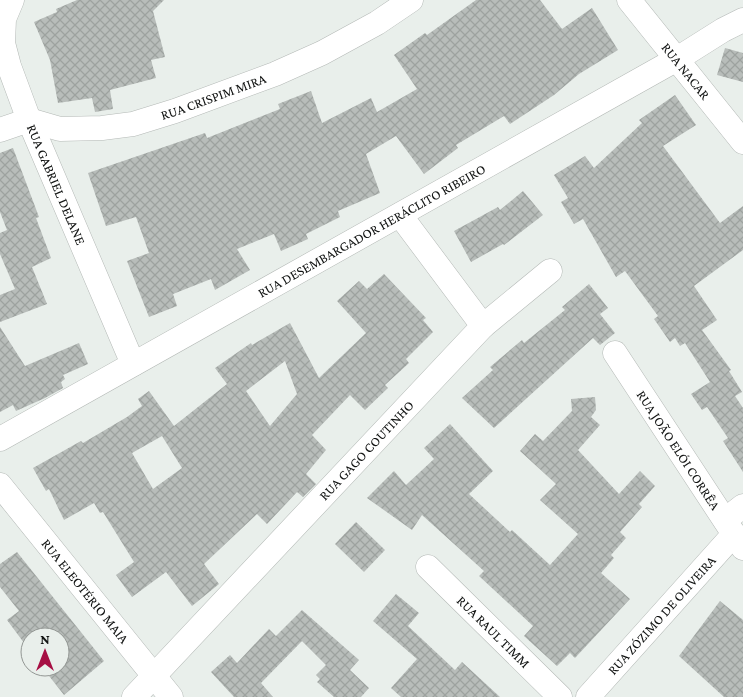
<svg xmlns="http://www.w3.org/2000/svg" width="743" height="697" font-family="'Crimson Pro',serif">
	<defs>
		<pattern id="building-cross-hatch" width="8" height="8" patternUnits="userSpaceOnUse" patternTransform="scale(1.25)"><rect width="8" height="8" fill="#b8bdba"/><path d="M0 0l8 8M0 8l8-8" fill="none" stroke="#9da29f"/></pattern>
	</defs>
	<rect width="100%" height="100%" fill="#e9efeb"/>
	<!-- building -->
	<g fill="url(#building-cross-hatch)" fill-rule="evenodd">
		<polygon points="77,0 164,0 153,11 165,57 151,60 156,78 110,90 113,109 95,112 92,98 58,103 50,60 34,22 57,12 56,9"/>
		<polygon points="476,0 540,0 562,29 592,8 618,50 579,74 554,95 510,124 504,116 456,145 458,148 424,174 396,136 366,154 380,193 338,211 340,217 306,234 308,239 281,251 274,234 237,249 250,270 215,290 211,279 173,294 177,306 149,317 127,261 149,253 136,217 106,226 88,173 205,133 207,138 280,109 278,104 311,91 322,123 371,98 377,112 417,89 394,55 425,33 427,35"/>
		<polygon points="725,48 743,53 743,82 717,75"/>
		<polygon points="675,95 696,125 663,146 720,223 743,206 743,250 694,286 717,320 702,330 731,370 729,371 742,392 735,396 743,408 743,472 723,441 728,438 707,407 702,410 691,394 710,382 685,343 680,346 675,338 670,342 654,319 658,316 625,271 616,277 583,219 574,224 561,202 568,198 554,175 585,156 594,168 642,123 639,120"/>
		<polygon points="13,148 39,217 36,218 51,258 32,267 47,304 0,322 0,295 15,289 0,254 0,233 7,230 0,212 0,153"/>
		<polygon points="523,191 543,215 504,245 503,244 471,262 454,231 498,207 500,210"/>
		<path d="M 384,274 L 426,318 L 423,320 L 433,332 L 406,359 L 409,363 L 385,385 L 388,388 L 365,410 L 350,395 L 312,435 L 326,450 L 306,474 L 316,484 L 303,497 L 297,492 L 267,524 L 257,514 L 204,564 L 219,584 L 192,606 L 166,572 L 132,597 L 116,575 L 134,562 L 103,512 L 100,513 L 94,503 L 64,520 L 49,489 L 46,491 L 33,468 L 81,441 L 83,443 L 127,417 L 142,406 L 138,399 L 149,391 L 174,426 L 227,384 L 215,368 L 251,343 L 252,345 L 290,323 L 319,378 L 366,333 L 337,301 L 359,281 L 367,289 ZM 285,361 L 297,394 L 270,426 L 246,391 ZM 162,436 L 182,468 L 153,489 L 132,453 Z"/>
		<polygon points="589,284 608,308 600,314 615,333 600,345 593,338 494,428 462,398 493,370 490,367 522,340 524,343 565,310 562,307"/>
		<polygon points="0,327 25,366 79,343 88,364 63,375 65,379 61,382 63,388 45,398 16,411 13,405 0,412"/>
		<polygon points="595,397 596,410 591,417 600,425 578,450 619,494 640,471 655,486 639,504 642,507 620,532 626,538 611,555 614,558 601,573 630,599 575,658 570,653 557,666 524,636 533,626 479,576 484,571 422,515 412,530 367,498 394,471 406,485 434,459 424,448 450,424 493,471 469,494 510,532 512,530 550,565 578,534 540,500 556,484 520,451 535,434 543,441 572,411 571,399"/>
		<polygon points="356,522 385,550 364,572 335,544"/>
		<polygon points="17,552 104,661 64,695 42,667 60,667 60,637 30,637 30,651 7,620 19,611 0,587 0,564"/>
		<polygon points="396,594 419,613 408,626 455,670 462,662 500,697 401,697 391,688 417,659 373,621"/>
		<polygon points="720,601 743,620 743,697 724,697 679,656"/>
		<polygon points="302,610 359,660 350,670 369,688 361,697 334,697 317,682 320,679 316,675 326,665 302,641 261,683 273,697 234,697 211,672 230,655 237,663 269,629 276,636"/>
	</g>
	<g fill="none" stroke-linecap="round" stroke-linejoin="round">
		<defs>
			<g id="minor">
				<path id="s1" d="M 12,0 L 4,19 L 3,43 L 9,66 L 29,120 L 133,364"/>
				<path id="s2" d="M 629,0 L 743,142"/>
				<path id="s3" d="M 0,130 L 29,120 L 60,129 L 102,128 L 133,124 L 175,111 L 275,74 L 322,53 L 377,23 L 411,0"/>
				<polyline points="483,326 550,271"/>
				<path id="s4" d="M 615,353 L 743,548"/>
				<path id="s5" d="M 0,439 L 677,59 L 723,30 L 743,20"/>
				<path id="s6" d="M 0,485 L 171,697"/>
				<polyline points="725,520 743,506"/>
				<path id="s7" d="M 428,567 L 560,697"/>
				<path id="s8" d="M 134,697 L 483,326 L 400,215"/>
				<path id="s9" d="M 588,697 L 734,534"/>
			</g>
		</defs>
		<!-- minor casing -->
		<use href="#minor" stroke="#b4b9b6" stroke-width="25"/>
		<!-- minor -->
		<use href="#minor" stroke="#fff" stroke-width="24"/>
	</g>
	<g text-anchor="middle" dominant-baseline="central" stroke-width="4" stroke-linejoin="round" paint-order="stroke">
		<!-- street labels -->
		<g font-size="14" fill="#111312" stroke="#e9efeb">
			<text stroke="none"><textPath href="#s2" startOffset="91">RUA NACAR</textPath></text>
			<text stroke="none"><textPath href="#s3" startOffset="221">RUA CRISPIM MIRA</textPath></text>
			<text stroke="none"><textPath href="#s1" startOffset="196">RUA GABRIEL DELANE</textPath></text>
			<text stroke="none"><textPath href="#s5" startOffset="426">RUA DESEMBARGADOR HERÁCLITO RIBEIRO</textPath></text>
			<text stroke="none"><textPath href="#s8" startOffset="339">RUA GAGO COUTINHO</textPath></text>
			<text stroke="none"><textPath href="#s4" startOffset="116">RUA JOÃO ELÓI CORRÊA</textPath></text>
			<text stroke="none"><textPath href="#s6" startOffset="136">RUA ELEOTÉRIO MAIA</textPath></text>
			<text stroke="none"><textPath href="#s9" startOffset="110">RUA ZÓZIMO DE OLIVEIRA</textPath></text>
			<text stroke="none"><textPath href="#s7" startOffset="92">RUA RAUL TIMM</textPath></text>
		</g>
	</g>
	<!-- north arrow -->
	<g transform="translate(45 652)"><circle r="24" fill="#e9efeb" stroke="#939794"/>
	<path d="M0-4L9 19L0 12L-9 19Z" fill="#a60f43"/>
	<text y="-8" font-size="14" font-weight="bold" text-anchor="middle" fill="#111312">N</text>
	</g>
</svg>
